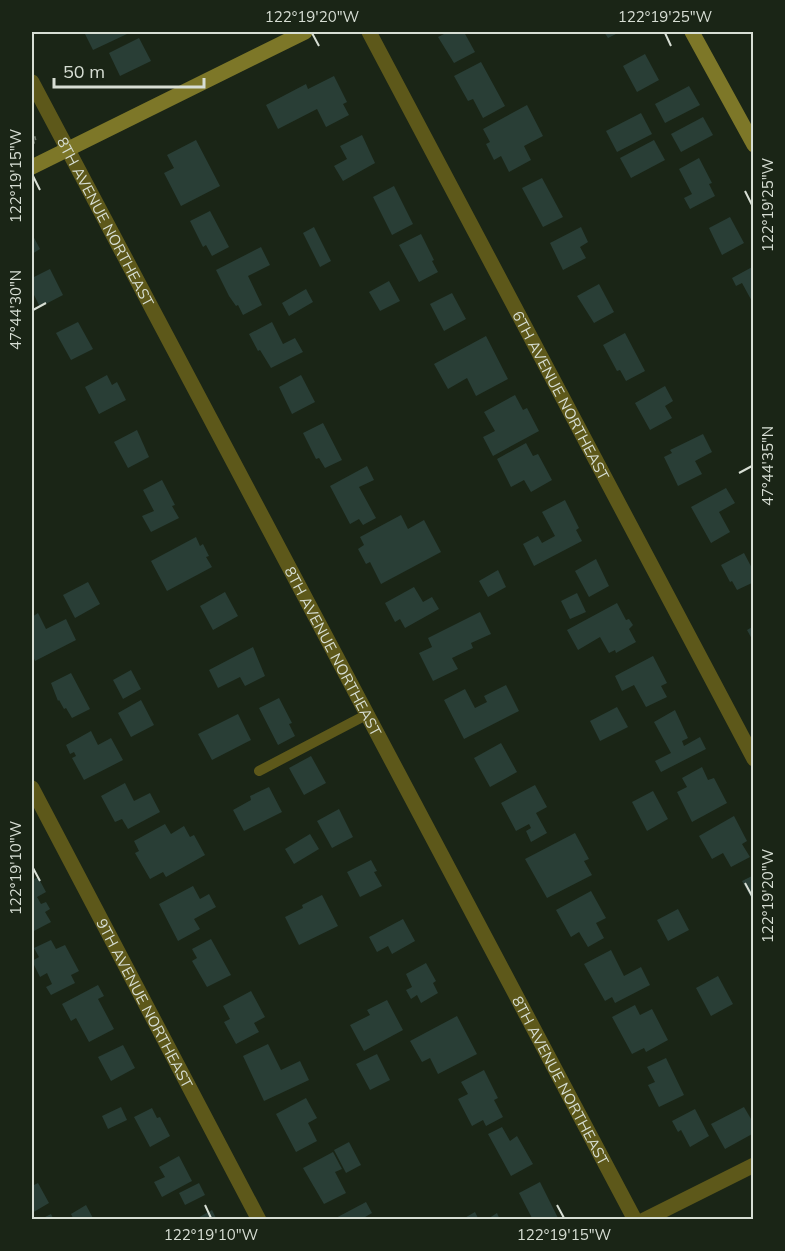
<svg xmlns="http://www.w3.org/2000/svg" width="785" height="1251" font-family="Mulish,sans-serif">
	<rect width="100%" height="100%" fill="#1a2516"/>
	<!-- building -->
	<g fill="#293e36">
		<polygon points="84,32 126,32 127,34 93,50"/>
		<polygon points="448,32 464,32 475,52 454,63 438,37"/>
		<polygon points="604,32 620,32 608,38"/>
		<polygon points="139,38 151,61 120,76 109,53"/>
		<polygon points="645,54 659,80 637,92 623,66"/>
		<polygon points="481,62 505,106 483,118 473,99 468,101 454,76"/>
		<polygon points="334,76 347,102 343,104 349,115 326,127 317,109 278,129 266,105 306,84 308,89"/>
		<polygon points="689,86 700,105 665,123 655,104"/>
		<polygon points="527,105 543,136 524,146 531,160 509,172 501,156 494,160 486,144 490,142 483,129"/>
		<polygon points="641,113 652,134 617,152 606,131"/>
		<polygon points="703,117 713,135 681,152 671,134"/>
		<polygon points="362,135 375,163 343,181 334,166 347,159 340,146"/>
		<polygon points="196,140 220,186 181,206 164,173 174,168 167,155"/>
		<polygon points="654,140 665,160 631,178 620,158"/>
		<polygon points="699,158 712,183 709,184 715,196 690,209 684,198 692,194 679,169"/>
		<polygon points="542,178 563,217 543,227 522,188"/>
		<polygon points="394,186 413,224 392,235 373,197"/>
		<polygon points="210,211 229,247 212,256 206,245 203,247 190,221"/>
		<polygon points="730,217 744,243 722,255 709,228"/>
		<polygon points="314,227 331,261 320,267 303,233"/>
		<polygon points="581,227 588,242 580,247 586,258 563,270 550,243"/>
		<polygon points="32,234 40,249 32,254"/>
		<polygon points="421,234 434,260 432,261 438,272 419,282 399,245"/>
		<polygon points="261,247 270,265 248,276 262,305 243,315 238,305 236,306 229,296 216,270"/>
		<polygon points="754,266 754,305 742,283 736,286 732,278"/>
		<polygon points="50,269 63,295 40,307 32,291 32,278"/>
		<polygon points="389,281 400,301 380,311 369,292"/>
		<polygon points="599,284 614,312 594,323 577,296"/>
		<polygon points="306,289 313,302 289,316 282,303"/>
		<polygon points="452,293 466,319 444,331 430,304"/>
		<polygon points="78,322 93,349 71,360 56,333"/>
		<polygon points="272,322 283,344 295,338 303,352 271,368 260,350 258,351 249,334"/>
		<polygon points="625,333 645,371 626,381 620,370 617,371 603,345"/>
		<polygon points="486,336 508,379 476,396 467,378 448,389 434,364"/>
		<polygon points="107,375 112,385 117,382 126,400 99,414 85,387"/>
		<polygon points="301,375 315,402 292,414 279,387"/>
		<polygon points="665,386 673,401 665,406 672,418 650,430 635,403"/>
		<polygon points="515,395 523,410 527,408 539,431 493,456 483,437 495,431 484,412"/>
		<polygon points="323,423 342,460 325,468 319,458 316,459 303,433"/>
		<polygon points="137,430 149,457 128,468 114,442"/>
		<polygon points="703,434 712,452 695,461 702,474 678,486 664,457 672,453 670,450"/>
		<polygon points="526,443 533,456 538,454 552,480 531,492 524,480 511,487 497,459"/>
		<polygon points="367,466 374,480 359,487 376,518 363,525 359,519 350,524 330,486"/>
		<polygon points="162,480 175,505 172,506 179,518 151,532 142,516 154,511 143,490"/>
		<polygon points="726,488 735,503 719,512 730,532 711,543 691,507"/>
		<polygon points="565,500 579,528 576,530 582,541 534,566 523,544 538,536 542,543 555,536 542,512"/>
		<polygon points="401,515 408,529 424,520 441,552 381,584 370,562 366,564 358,549 364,545 360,537"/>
		<polygon points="196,537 200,546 203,544 209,556 206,557 212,567 167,591 151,561"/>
		<polygon points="744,553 754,572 754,582 737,590 732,581 730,582 721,565"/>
		<polygon points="596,559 609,586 589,597 575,571"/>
		<polygon points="498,570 506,587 488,597 479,581"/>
		<polygon points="88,582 100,604 75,618 63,595"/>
		<polygon points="414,587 423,602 432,597 439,609 405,628 400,619 395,622 385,603"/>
		<polygon points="225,592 238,616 213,630 200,606"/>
		<polygon points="577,593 586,612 570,619 561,601"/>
		<polygon points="617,603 626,620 629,619 633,625 629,629 636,642 616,653 615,650 609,653 600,637 578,650 567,630"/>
		<polygon points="480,612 491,634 471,643 473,648 452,658 458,669 433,681 419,653 432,647 428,638"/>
		<polygon points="38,613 46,629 66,619 76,640 35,661 32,654 32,617"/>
		<polygon points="754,626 754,639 752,639 747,630"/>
		<polygon points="253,647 265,676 245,686 240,677 218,688 209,670"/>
		<polygon points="653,656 667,683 661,686 667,697 646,707 634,685 622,691 615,676"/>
		<polygon points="131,670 141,689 123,699 113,680"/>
		<polygon points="71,673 90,709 72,718 66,708 64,709 59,700 58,701 51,683"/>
		<polygon points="506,685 519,711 464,739 444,700 465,689 475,708 487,702 484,696"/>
		<polygon points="279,698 292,723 289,724 295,736 278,745 259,708"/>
		<polygon points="141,700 154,725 131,737 118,713"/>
		<polygon points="617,707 628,727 600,741 590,721"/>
		<polygon points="675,710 688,738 682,741 684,746 700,737 706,749 661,772 655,761 671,753 654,722"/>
		<polygon points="238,714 251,740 212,760 198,734"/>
		<polygon points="91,731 98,745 111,738 123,760 84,780 72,758 76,756 74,752 70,754 66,745"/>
		<polygon points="501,743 517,772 490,787 474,758"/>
		<polygon points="311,756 326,783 304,795 289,768"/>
		<polygon points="702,767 708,780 714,778 727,803 692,822 677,792 687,787 682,778"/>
		<polygon points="125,783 134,801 150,793 160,812 128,829 122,819 115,822 101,796"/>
		<polygon points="535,785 547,807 536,813 547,833 531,842 526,831 531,828 529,824 516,831 501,803"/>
		<polygon points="269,787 282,812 244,831 233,810 251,800 250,796"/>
		<polygon points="653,791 668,819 647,831 632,802"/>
		<polygon points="339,809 353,837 332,848 317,821"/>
		<polygon points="734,816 747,841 742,844 750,857 731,867 723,853 712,859 699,836"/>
		<polygon points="165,824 171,834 184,826 190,837 194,835 205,855 166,877 163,872 150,879 135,853 139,851 134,841"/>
		<polygon points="575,833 589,859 584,861 592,875 547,898 525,859"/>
		<polygon points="310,834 319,849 294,864 285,849"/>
		<polygon points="371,860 377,871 374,872 382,886 360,897 347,872"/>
		<polygon points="754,875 754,903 742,881"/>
		<polygon points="38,877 46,892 37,897 41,904 46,902 50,909 45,912 51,922 32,932 32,880"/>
		<polygon points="193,886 200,899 209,894 216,907 194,919 200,929 178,941 159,904"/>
		<polygon points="591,891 606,918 596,923 604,938 588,947 579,932 571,937 556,910"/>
		<polygon points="322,895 338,926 299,945 285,917 303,908 302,905"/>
		<polygon points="678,909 689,930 668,941 657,920"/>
		<polygon points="403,919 415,941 392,954 388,946 377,952 369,937"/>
		<polygon points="211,939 231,975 207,987 192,961 197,958 192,949"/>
		<polygon points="51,940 56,949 65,945 79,971 71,975 75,983 51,995 46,987 52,984 47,973 40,977 32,961 39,957 34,948"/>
		<polygon points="611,950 624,976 641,967 650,985 615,1003 612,997 605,1001 584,964"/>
		<polygon points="426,963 436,981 433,983 438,993 421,1003 417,995 411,999 406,990 412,987 406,974"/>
		<polygon points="718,976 733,1004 711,1016 696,988"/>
		<polygon points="98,985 104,996 98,999 114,1029 89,1042 76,1018 71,1021 62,1004"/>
		<polygon points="251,991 265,1017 254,1023 259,1032 236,1044 224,1022 230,1019 223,1006"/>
		<polygon points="387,1000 403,1030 364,1051 350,1025 370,1015 367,1010"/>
		<polygon points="635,1005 640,1015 652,1009 668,1040 646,1052 644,1048 632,1054 612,1017"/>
		<polygon points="457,1016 477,1054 438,1074 430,1058 422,1062 410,1041"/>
		<polygon points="268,1044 281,1070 300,1061 309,1080 264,1101 243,1056"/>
		<polygon points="123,1045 135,1068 111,1081 98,1057"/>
		<polygon points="377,1054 390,1080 370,1090 356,1064"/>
		<polygon points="666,1058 684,1095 659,1107 648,1085 655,1082 647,1067"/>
		<polygon points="484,1070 498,1098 494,1100 503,1117 486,1126 483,1120 472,1126 458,1099 468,1094 461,1082"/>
		<polygon points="306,1098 317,1118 308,1123 317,1141 296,1152 276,1114"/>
		<polygon points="121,1107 127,1120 108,1129 102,1116"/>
		<polygon points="744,1107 754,1124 754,1133 725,1149 711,1124"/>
		<polygon points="152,1108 157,1118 160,1117 170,1136 150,1147 134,1117"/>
		<polygon points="695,1109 709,1136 690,1147 681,1130 678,1132 672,1121"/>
		<polygon points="502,1127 510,1141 517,1136 533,1164 511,1176 488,1134"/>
		<polygon points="349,1142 361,1165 346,1173 334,1150"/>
		<polygon points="333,1152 342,1169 335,1172 346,1193 324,1204 303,1168"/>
		<polygon points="179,1156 192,1181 162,1197 154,1182 165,1177 159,1167"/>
		<polygon points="32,1180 34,1185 38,1183 49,1203 32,1213"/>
		<polygon points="540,1182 559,1220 533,1220 519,1193"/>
		<polygon points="199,1183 205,1195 185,1205 179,1193"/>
		<polygon points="366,1202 372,1213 360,1220 332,1220"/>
		<polygon points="86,1205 94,1220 74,1220 71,1214"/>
		<polygon points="212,1210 217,1220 194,1220"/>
		<polygon points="475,1212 479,1220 461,1220"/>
		<polygon points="497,1213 500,1220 486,1220"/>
		<polygon points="51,1214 54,1220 39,1220"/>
	</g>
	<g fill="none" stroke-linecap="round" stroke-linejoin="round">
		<!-- path -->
		<polyline stroke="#697265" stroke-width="4" stroke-dasharray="4.5 3" stroke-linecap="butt" points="33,144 32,139 36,138"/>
		<!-- lane -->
		<polyline stroke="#5d581a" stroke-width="10" points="259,771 366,715"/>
		<!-- street -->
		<g stroke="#5d581a" stroke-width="15">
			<path id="s1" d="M 369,32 L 754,759"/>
			<path id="s2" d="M 32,82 L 635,1220"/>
			<path id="s3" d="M 32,788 L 259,1220"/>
			<polyline points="644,1220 754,1165"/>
		</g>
		<!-- secondary -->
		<g stroke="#7d7728" stroke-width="15">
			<polyline points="692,32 754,145"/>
			<polyline points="32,167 305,32"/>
		</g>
	</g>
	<!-- ticks -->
	<path fill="none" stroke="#d7ded4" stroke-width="2" d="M 312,33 L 319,46M 665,33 L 671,46M 33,176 L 40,190M 745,191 L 752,205M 33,310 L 46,303M 739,473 L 752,466M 33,868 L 40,881M 745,883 L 752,896M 205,1205 L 211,1218M 557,1205 L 564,1218"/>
	<g text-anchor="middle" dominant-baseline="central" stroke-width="4.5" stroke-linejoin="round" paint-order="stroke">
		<!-- street labels -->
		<g font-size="15" fill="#d7ded4" stroke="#1a2516">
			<text stroke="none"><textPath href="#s2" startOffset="158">8TH AVENUE NORTHEAST</textPath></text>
			<text stroke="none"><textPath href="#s1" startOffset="411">6TH AVENUE NORTHEAST</textPath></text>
			<text stroke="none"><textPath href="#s2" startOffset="644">8TH AVENUE NORTHEAST</textPath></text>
			<text stroke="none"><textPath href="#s3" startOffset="243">9TH AVENUE NORTHEAST</textPath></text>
			<text stroke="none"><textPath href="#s2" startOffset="1130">8TH AVENUE NORTHEAST</textPath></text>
		</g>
	</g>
	<!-- border -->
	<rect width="785" height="1251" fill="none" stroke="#1a2516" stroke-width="66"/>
	<!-- scale -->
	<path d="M54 78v9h150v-9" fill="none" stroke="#d7ded4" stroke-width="3"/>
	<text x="63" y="78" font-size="18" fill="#d7ded4" stroke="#1a2516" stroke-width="4.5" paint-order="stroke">50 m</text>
	<rect x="33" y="33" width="719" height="1185" fill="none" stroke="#d7ded4" stroke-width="2"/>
	<g font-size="15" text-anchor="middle" fill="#d7ded4">
		<text x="312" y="22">122°19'20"W</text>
		<text x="665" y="22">122°19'25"W</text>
		<text transform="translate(16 176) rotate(-90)" y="5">122°19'15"W</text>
		<text transform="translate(768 205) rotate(-90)" y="5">122°19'25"W</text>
		<text transform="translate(16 310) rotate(-90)" y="5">47°44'30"N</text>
		<text transform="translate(768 466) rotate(-90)" y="5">47°44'35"N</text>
		<text transform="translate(16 868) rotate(-90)" y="5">122°19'10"W</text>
		<text transform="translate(768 896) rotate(-90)" y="5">122°19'20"W</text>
		<text x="211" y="1240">122°19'10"W</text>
		<text x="564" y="1240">122°19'15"W</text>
	</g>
</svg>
